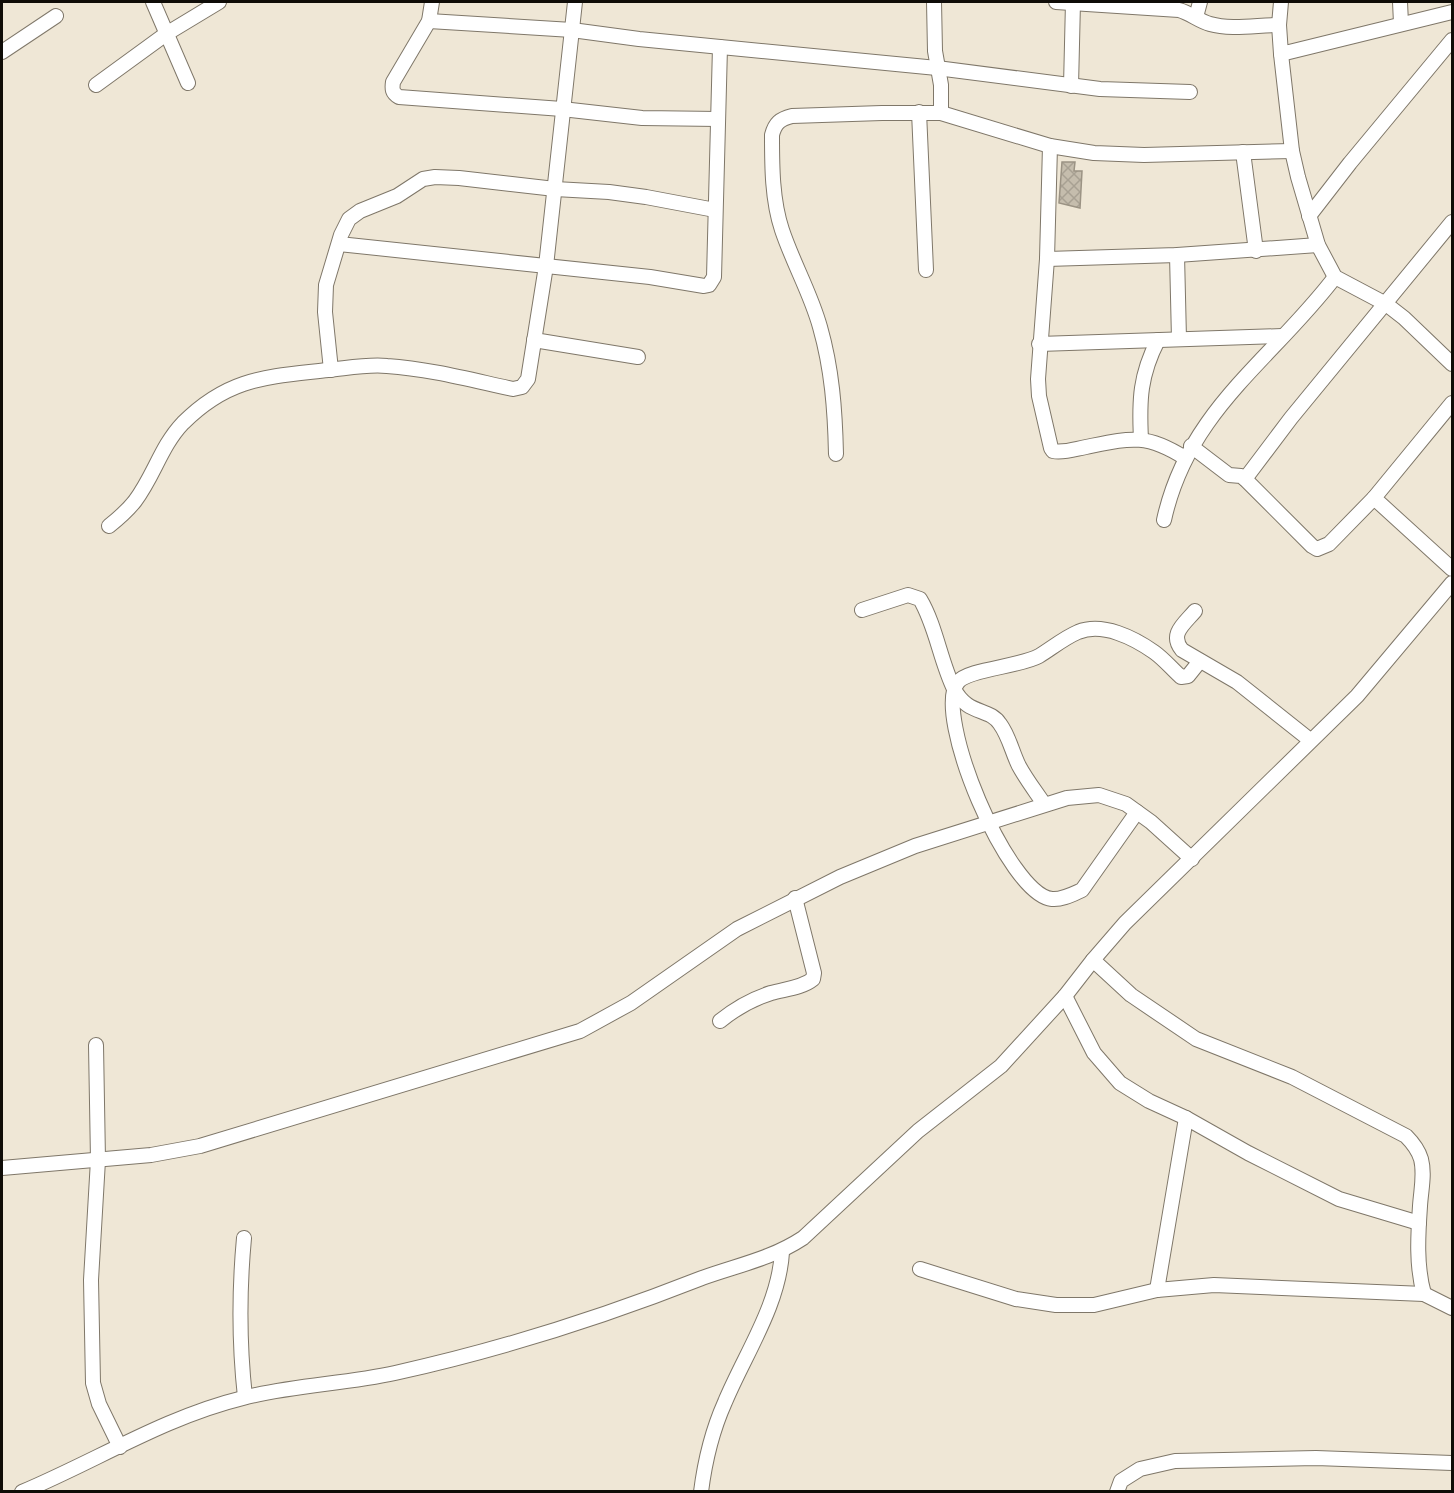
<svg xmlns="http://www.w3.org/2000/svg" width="1454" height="1493" font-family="'Space Grotesk',sans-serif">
	<defs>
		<pattern id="building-cross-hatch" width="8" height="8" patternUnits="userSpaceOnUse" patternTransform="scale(1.5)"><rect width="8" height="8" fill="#c5bdad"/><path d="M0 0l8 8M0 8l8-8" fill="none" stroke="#a8a193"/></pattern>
	</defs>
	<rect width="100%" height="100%" fill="#efe7d6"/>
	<!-- building -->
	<polygon fill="url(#building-cross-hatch)" stroke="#9b9384" stroke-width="1.5" points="1062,162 1075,162 1074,171 1082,171 1080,208 1059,203"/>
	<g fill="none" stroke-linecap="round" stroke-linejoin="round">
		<defs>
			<g id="minor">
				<polyline points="153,2 188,83"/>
				<path d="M 432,2 L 429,21 L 393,82 C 392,89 392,93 399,97 L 562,109 L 642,118 L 718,119"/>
				<polyline points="934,2 935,51 941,85 941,113"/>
				<path d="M 1056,2 L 1179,10 C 1190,13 1199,21 1210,24 C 1231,30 1257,25 1279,25"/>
				<polyline points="1281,2 1279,25 1281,54 1452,12"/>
				<polyline points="1400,2 1401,23"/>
				<polyline points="1196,17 1200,2"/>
				<polyline points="429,21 572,30 639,39 937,68 1100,89 1190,92"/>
				<polyline points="2,52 56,16"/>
				<polyline points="1281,54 1292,151 1298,177 1318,245 1335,277 1386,304 1404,318 1452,364"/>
				<polyline points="96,85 166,34 219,2"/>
				<polyline points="1071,86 1073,2"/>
				<polyline points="919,112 926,270"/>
				<path d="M 1050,146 L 1047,259 L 1038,379 L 1039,396 L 1051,448 L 1053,451 C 1064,453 1075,449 1086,447 C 1130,438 1146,433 1185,458"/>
				<polyline points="1243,152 1256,251"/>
				<polyline points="1309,216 1350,163 1452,40"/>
				<polyline points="339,244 650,277 704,286 709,285 714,277 720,47"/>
				<polyline points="1177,255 1179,339"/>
				<polyline points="1047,259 1177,255 1318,245"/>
				<polyline points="534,340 638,357"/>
				<polyline points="1039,344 1282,336"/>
				<polyline points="331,370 325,312 326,285 341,235 349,219 360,211 397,196 423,179 435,177 459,178 555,189 609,192 646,197 715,210"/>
				<polyline points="1452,403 1374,498 1452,569"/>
				<path d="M 1141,439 C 1139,400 1140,375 1158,340"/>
				<polyline points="1191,446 1229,475 1241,476 1245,479 1312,546 1317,549 1329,544 1374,498"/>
				<path d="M 836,454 C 835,410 832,369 820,327 C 811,294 793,263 782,230 C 772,200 772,166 772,135 C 775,123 780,119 792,116 L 882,113 L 941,113 L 1050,146 L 1094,153 L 1144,155 L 1292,151"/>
				<polyline points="1245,479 1291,418 1452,222"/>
				<path d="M 1164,520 C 1188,410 1272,360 1335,277"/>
				<path d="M 109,526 C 119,518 128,510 135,501 C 154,476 161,446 183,423 C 229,377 267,377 328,370 C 348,368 368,364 387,366 C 430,369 471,380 513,389 L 522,387 L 528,379 L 546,266 L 575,2"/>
				<path d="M 862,610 L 908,595 L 920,599 C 936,626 940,660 954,689 C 968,716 989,707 1000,724 C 1009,736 1012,752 1019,766 C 1026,779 1036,792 1044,804"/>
				<path d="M 1195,611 C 1184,624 1169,634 1182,650 L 1237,682 L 1310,740"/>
				<path d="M 1137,812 L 1082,890 C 1073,894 1062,900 1052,899 C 1008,895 932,713 958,682 C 968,669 1019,667 1039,656 C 1052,648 1064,638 1078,632 C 1103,622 1134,638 1154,652 C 1164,659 1172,669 1181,677 L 1188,676 L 1200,661"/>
				<path d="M 1093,960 L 1131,995 L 1196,1039 L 1292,1077 L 1406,1136 C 1413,1143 1418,1149 1421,1159 C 1425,1174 1421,1190 1420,1206 C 1418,1235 1416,1266 1424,1294 L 1452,1308"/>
				<polyline points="1065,996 1094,1053 1120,1083 1149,1101 1186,1118 1248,1153 1339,1199 1419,1223"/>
				<path d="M 720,1021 C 736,1008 752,999 771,993 C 785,989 802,988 813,979 L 814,973 L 795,898"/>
				<polyline points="96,1045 98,1160 91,1280 93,1383 99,1404 120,1447"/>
				<polyline points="2,1168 151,1155 200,1146 580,1031 631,1003 737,929 840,877 915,846 1067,798 1099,795 1126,804 1151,822 1192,859"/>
				<path d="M 244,1238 C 239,1292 239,1343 245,1397"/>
				<polyline points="920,1269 1016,1299 1056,1305 1094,1305 1157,1290 1214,1285 1424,1294"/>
				<polyline points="1157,1290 1186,1118"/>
				<path d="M 22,1492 C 96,1461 165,1417 243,1398 C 292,1385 345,1384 395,1373 C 499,1350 603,1317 702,1278 C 738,1265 771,1259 803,1238 L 918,1131 L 1001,1066 L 1065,996 L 1093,960 L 1125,923 L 1357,696 L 1452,583"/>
				<path d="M 701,1492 C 705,1460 712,1431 725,1402 C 745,1354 779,1305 782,1252"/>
				<polyline points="1117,1492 1121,1481 1140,1469 1175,1461 1316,1458 1452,1463"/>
			</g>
		</defs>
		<!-- minor casing -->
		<use href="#minor" stroke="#7f7769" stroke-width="16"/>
		<!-- minor -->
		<use href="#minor" stroke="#fff" stroke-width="14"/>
	</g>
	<!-- border -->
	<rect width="1454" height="1493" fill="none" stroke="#0f0c07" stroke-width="6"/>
</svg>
